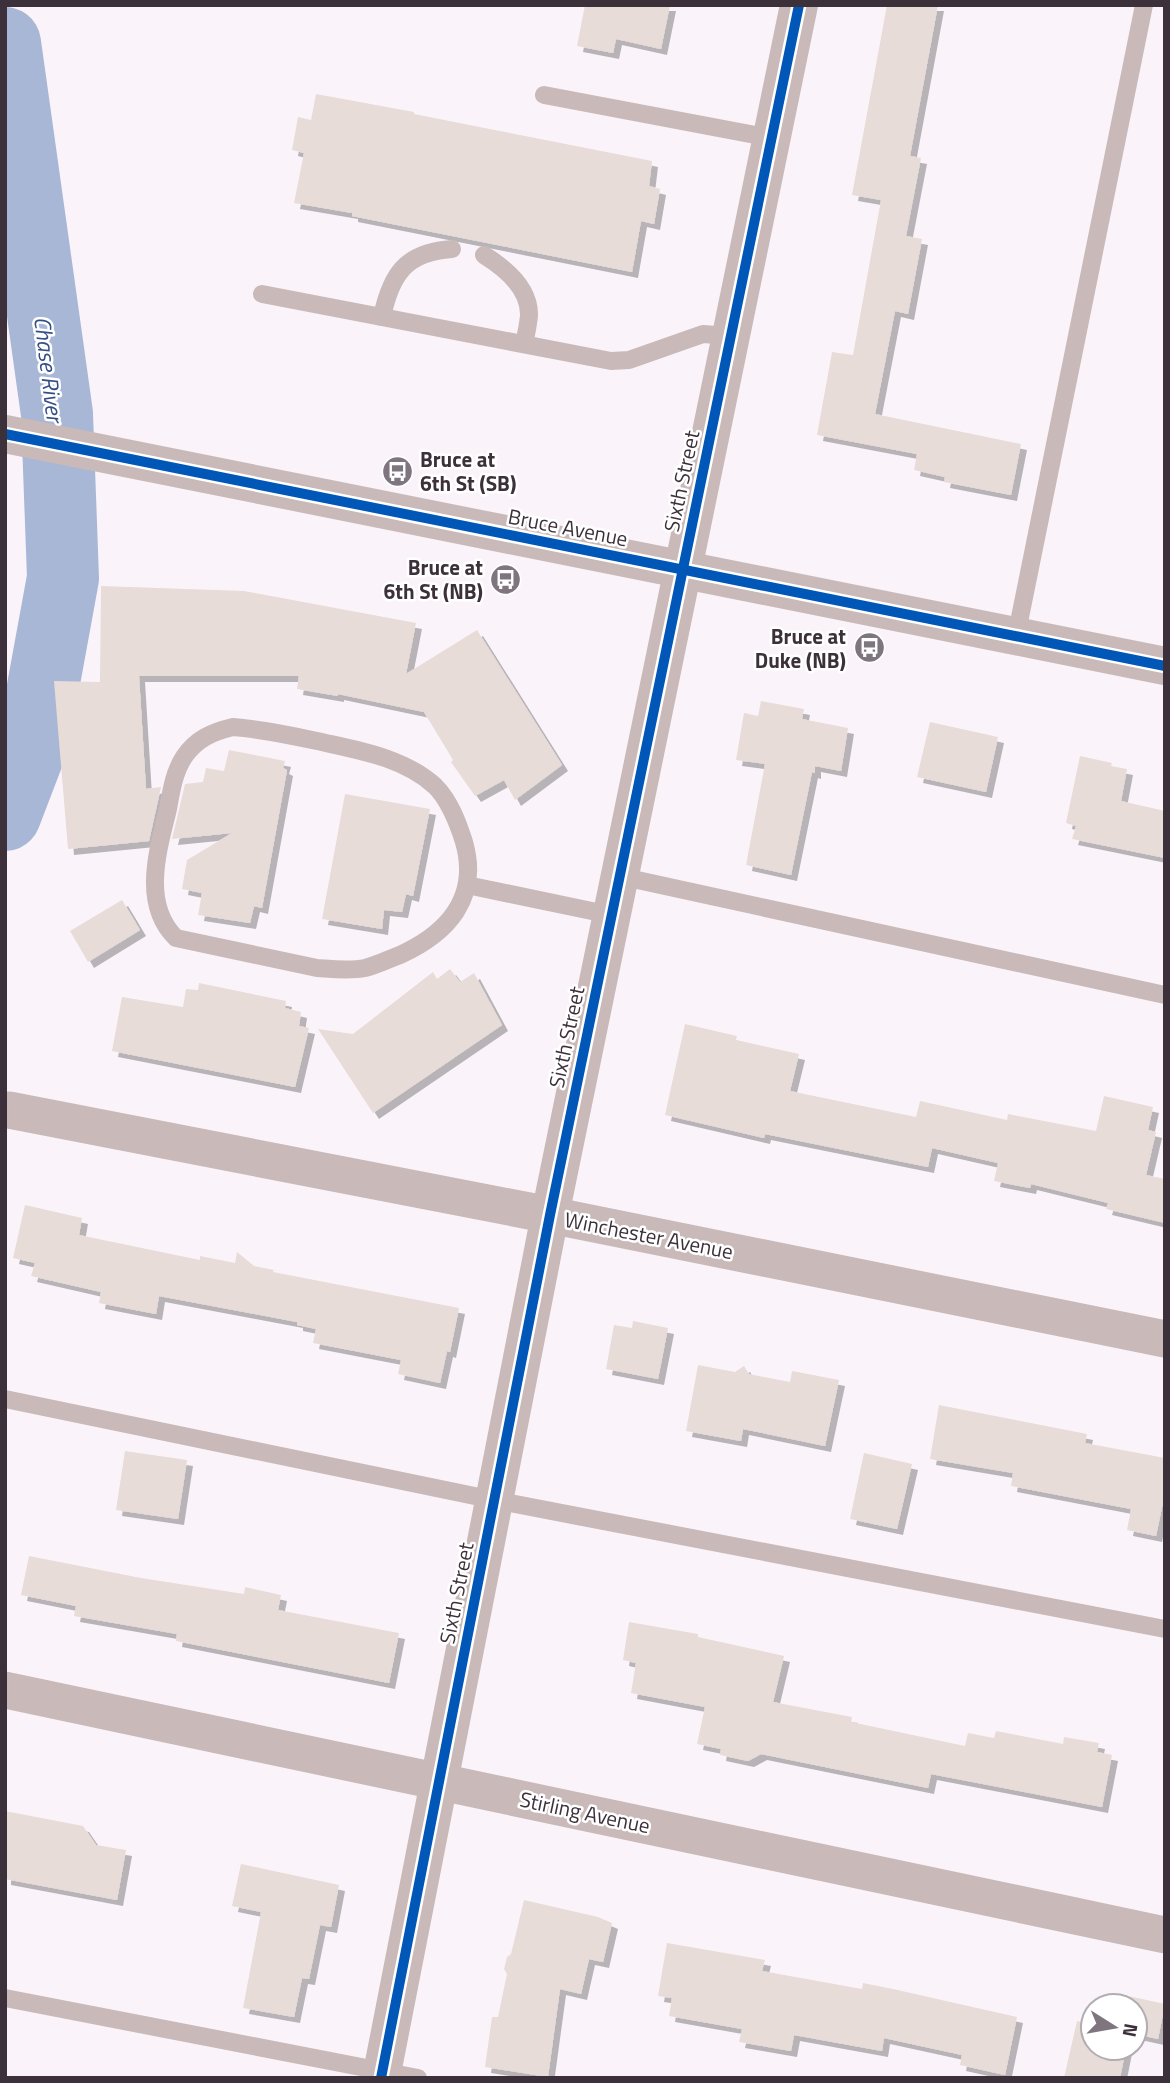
<svg xmlns="http://www.w3.org/2000/svg" width="1170" height="2083" font-family="'Titillium Web',sans-serif">
	<defs>
		<filter id="shadow"><feDropShadow dx="6" dy="6" stdDeviation="0" flood-color="#0004"/></filter>
	</defs>
	<rect width="100%" height="100%" fill="#faf4fa"/>
	<!-- green -->
	<polygon fill="#e3e4d2" points="5,106 17,147 12,259 5,316"/>
	<g fill="none" stroke-linecap="round" stroke-linejoin="round">
		<!-- river -->
		<polyline stroke="#a9b7d6" stroke-width="72" points="5,43 57,414 63,578 33,742 5,815"/>
	</g>
	<!-- building -->
	<g fill="#e7dcd7" filter="url(#shadow)">
		<polygon points="585,5 670,5 661,49 616,39 613,53 577,46"/>
		<polygon points="887,5 938,5 910,156 921,158 906,236 922,239 908,314 895,311 875,414 1021,444 1011,495 944,482 945,477 914,470 917,454 817,435 832,352 853,355 881,200 852,195"/>
		<polygon points="316,94 414,112 414,114 652,161 649,186 660,189 654,224 641,221 632,272 352,216 352,213 294,203 304,153 292,150 298,117 311,120"/>
		<polygon points="101,586 244,591 416,623 406,674 477,630 562,765 515,800 504,780 475,796 451,762 453,760 424,712 338,694 338,696 297,689 299,676 139,676 146,789 161,787 149,841 68,849 54,681 100,682"/>
		<polygon points="761,701 804,709 802,719 848,728 841,771 815,766 815,773 812,772 791,875 746,865 765,764 736,760 744,713 758,716"/>
		<polygon points="930,722 998,737 986,792 917,777"/>
		<polygon points="229,750 285,761 283,768 287,770 262,908 254,906 250,923 198,915 202,893 182,889 187,860 232,833 172,839 185,784 203,782 206,768 224,771"/>
		<polygon points="1080,756 1112,763 1111,766 1127,769 1121,801 1165,811 1165,858 1072,839 1076,826 1066,823"/>
		<polygon points="345,794 430,809 413,896 406,894 402,912 384,910 382,929 322,919"/>
		<polygon points="122,900 140,930 88,962 70,931"/>
		<polygon points="450,969 460,982 474,973 502,1025 373,1113 318,1029 353,1034 433,972 437,979"/>
		<polygon points="199,983 286,1001 285,1008 301,1012 299,1026 309,1028 295,1087 112,1051 122,997 183,1007 186,989 198,990"/>
		<polygon points="685,1024 737,1036 736,1040 799,1054 790,1091 916,1117 920,1101 1007,1120 1008,1114 1096,1131 1104,1096 1153,1107 1148,1130 1156,1132 1146,1175 1165,1179 1165,1223 1106,1209 1108,1203 1031,1184 1030,1188 994,1181 998,1163 932,1148 928,1167 765,1134 764,1138 665,1115"/>
		<polygon points="25,1205 82,1218 79,1235 200,1260 200,1256 235,1263 237,1252 254,1266 274,1270 273,1272 459,1308 450,1352 447,1351 440,1383 398,1374 401,1360 313,1343 316,1329 297,1325 297,1322 159,1296 156,1314 99,1303 101,1292 31,1276 35,1263 13,1258"/>
		<polygon points="633,1321 668,1328 658,1379 606,1369 614,1325 632,1328"/>
		<polygon points="698,1365 735,1372 744,1366 749,1374 790,1382 792,1371 839,1380 825,1446 743,1429 741,1441 686,1431"/>
		<polygon points="939,1405 1087,1434 1085,1443 1165,1458 1165,1493 1156,1536 1127,1530 1131,1509 1011,1486 1013,1473 930,1459"/>
		<polygon points="125,1451 187,1460 178,1519 116,1510"/>
		<polygon points="864,1453 912,1464 897,1529 850,1519"/>
		<polygon points="29,1556 141,1578 244,1594 245,1587 281,1595 278,1610 399,1633 389,1683 176,1641 177,1634 74,1616 76,1606 21,1595"/>
		<polygon points="629,1622 698,1634 698,1637 784,1656 773,1702 852,1717 851,1722 965,1746 968,1733 994,1738 996,1731 1063,1744 1064,1737 1099,1743 1097,1752 1112,1755 1102,1807 931,1774 928,1788 761,1754 748,1761 720,1755 721,1749 697,1744 705,1707 631,1693 636,1663 623,1660"/>
		<polygon points="5,1811 83,1826 96,1845 126,1850 117,1900 5,1879"/>
		<polygon points="241,1864 339,1885 331,1927 320,1925 309,1979 302,1978 294,2017 243,2008 261,1912 232,1906"/>
		<polygon points="524,1900 598,1917 612,1923 603,1962 589,1959 581,1994 560,1989 548,2077 485,2067 492,2017 498,2017 507,1974 504,1969 507,1957 511,1954"/>
		<polygon points="667,1943 765,1960 762,1971 862,1989 863,1983 893,1989 1017,2017 1005,2075 960,2065 962,2055 884,2038 882,2051 794,2035 791,2051 739,2042 742,2029 669,2016 672,1998 658,1996"/>
		<polygon points="1119,1994 1165,2004 1158,2039 1135,2034 1135,2006 1116,2006"/>
		<polygon points="1077,2021 1093,2025 1093,2048 1126,2048 1120,2078 1064,2078"/>
	</g>
	<g fill="none" stroke-linecap="round" stroke-linejoin="round">
		<!-- service -->
		<g stroke="#c9bab9" stroke-width="18">
			<polyline points="544,95 771,138"/>
			<path d="M 484,255 C 505,268 530,289 529,316 C 528,325 526,335 524,344"/>
			<polyline points="262,294 611,361 629,360 703,334 730,336"/>
			<path d="M 382,317 C 391,274 406,252 452,249"/>
			<polyline points="1016,637 1144,5"/>
			<path d="M 233,727 C 261,729 289,735 317,741 C 357,750 403,757 435,786 C 450,801 458,823 464,842 C 480,898 448,933 400,955 C 389,959 377,965 365,968 C 350,971 333,969 317,968 L 176,938 C 141,904 158,850 168,809 C 171,792 174,772 184,757 C 196,739 212,732 233,727 Z"/>
			<polyline points="619,876 1165,995"/>
			<polyline points="467,885 611,915"/>
			<polyline points="5,1399 494,1500 1165,1629"/>
			<polyline points="5,1998 418,2078"/>
		</g>
		<!-- minor -->
		<g stroke="#c9bab9" stroke-width="37">
			<polyline points="9,1110 550,1215 1165,1339"/>
			<polyline points="5,1690 1165,1935"/>
		</g>
		<!-- tertiary -->
		<g stroke="#c9bab9" stroke-width="38">
			<polyline points="5,434 1165,666"/>
			<polyline points="381,2078 550,1215 799,5"/>
		</g>
		<defs>
			<g id="cycleway">
				<polyline points="5,434 1165,666"/>
				<polyline points="381,2078 550,1215 799,5"/>
			</g>
		</defs>
		<!-- cycleway casing -->
		<use href="#cycleway" stroke="#fff" stroke-width="15"/>
		<!-- cycleway -->
		<use href="#cycleway" stroke="#0057b8" stroke-width="10"/>
	</g>
	<!-- icons -->
	<defs>
		<symbol id="bus-disc" viewBox="-11 -11 22 22"><circle r="9.5" fill="#7e757e" stroke="#fff"/><path d="M-5-6H5V4H4V6H2V4H-2V6H-4V4H-5ZM-3.5-4V0h7V-4ZM-3.5 1.2v1.5H-2V1.2ZM2 1.2v1.5H3.5V1.2Z" fill="#fff"/></symbol>
	</defs>
	<g fill-rule="evenodd">
		<use href="#bus-disc" x="380" y="454" width="35" height="35"/>
		<use href="#bus-disc" x="488" y="562" width="35" height="35"/>
		<use href="#bus-disc" x="852" y="630" width="35" height="35"/>
	</g>
	<g text-anchor="middle" dominant-baseline="central" stroke-width="5" stroke-linejoin="round" paint-order="stroke">
		<!-- poi labels -->
		<g font-size="21" font-weight="bold" fill="#3c313b" stroke="#fff" text-anchor="end">
			<text x="420" y="459" text-anchor="start">Bruce at<tspan x="420" dy="24">6th St (SB)</tspan></text>
			<text x="483" y="567">Bruce at<tspan x="483" dy="24">6th St (NB)</tspan></text>
			<text x="846" y="636">Bruce at<tspan x="846" dy="24">Duke (NB)</tspan></text>
		</g>
		<!-- street labels -->
		<g font-size="21" fill="#3c313b" stroke="#fff">
			<text transform="translate(681 481) rotate(-78)">Sixth Street</text>
			<text transform="translate(568 527) rotate(11)">Bruce Avenue</text>
			<text transform="translate(566 1037) rotate(-78)">Sixth Street</text>
			<text transform="translate(649 1235) rotate(11)">Winchester Avenue</text>
			<text transform="translate(456 1593) rotate(-79)">Sixth Street</text>
			<text transform="translate(585 1812) rotate(12)">Stirling Avenue</text>
		</g>
		<!-- water labels -->
		<g font-size="23" font-style="italic" fill="#324e85" stroke="#fff">
			<text transform="translate(49 369) rotate(83)">Chase River</text>
		</g>
	</g>
	<!-- border -->
	<rect width="1170" height="2083" fill="none" stroke="#3c313b" stroke-width="14"/>
	<!-- north arrow -->
	<g transform="translate(1114 2027) rotate(101)"><circle r="33" fill="#ffffff" stroke="#b1adb1" stroke-width="2"/>
	<path d="M0-5L12 26L0 18L-12 26Z" fill="#7e757e"/>
	<text y="-10" font-size="19" font-weight="bold" text-anchor="middle" fill="#3c313b">N</text>
	</g>
</svg>
